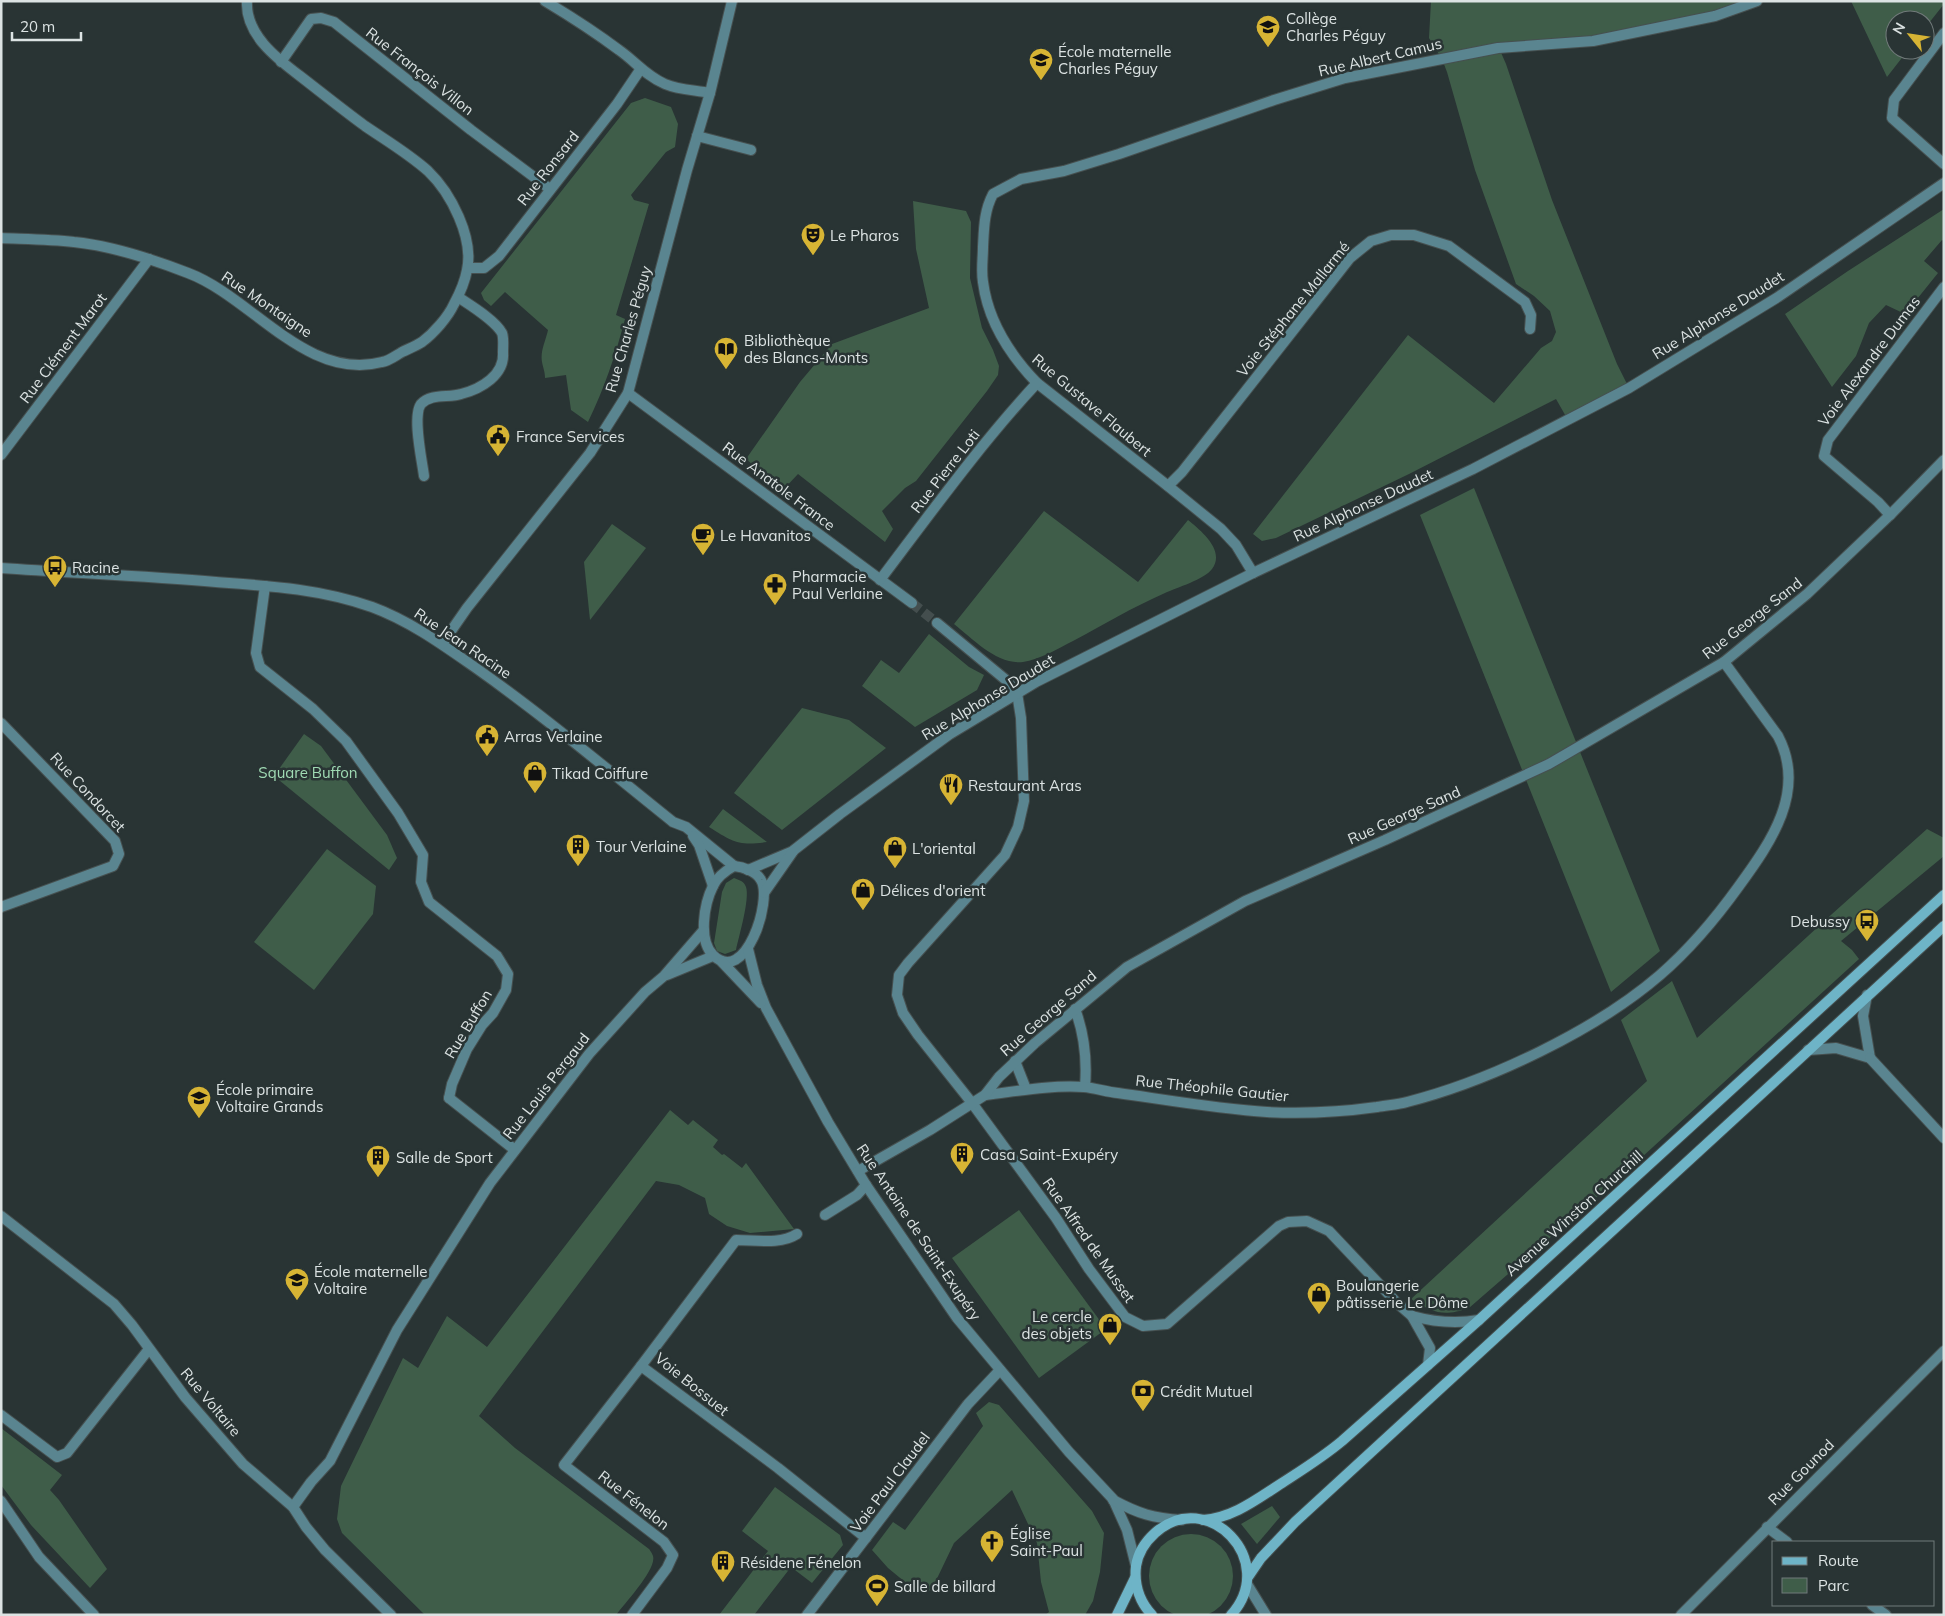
<svg xmlns="http://www.w3.org/2000/svg" width="1945" height="1616" font-family="Mulish,sans-serif">
	<rect width="100%" height="100%" fill="#293434"/>
	<!-- green -->
	<g fill="#3f5d49">
		<polygon points="1431,1 1757,1 1639,33 1499,48 1506,64 1552,200 1617,364 1629,388 1568,420 1556,399 1409,474 1276,538 1262,541 1253,534 1408,335 1494,403 1541,348 1552,341 1556,332 1550,311 1534,296 1516,284 1475,170 1447,72 1442,59 1429,38"/>
		<polygon points="1851,1 1944,1 1944,4 1925,28 1925,20 1895,20 1895,50 1908,50 1887,77"/>
		<path d="M 645,98 L 671,107 L 678,124 L 675,147 L 666,152 L 631,195 L 634,200 L 649,204 L 616,315 L 625,319 C 616,354 604,389 588,422 L 571,410 L 566,375 L 545,378 C 545,371 543,368 542,362 C 540,351 546,340 548,330 L 505,292 L 491,306 L 484,300 L 481,293 L 631,103 Z"/>
		<polygon points="913,201 966,211 971,222 970,278 982,328 993,350 999,366 998,375 987,391 916,481 905,488 882,511 893,529 885,542 798,474 783,490 746,459 800,382 832,344 929,308 916,249"/>
		<polygon points="1944,209 1944,241 1942,240 1924,261 1938,273 1905,314 1886,305 1869,323 1856,356 1832,387 1785,314 1848,271"/>
		<polygon points="1474,488 1660,951 1611,992 1420,515"/>
		<path d="M 1044,511 L 1138,582 L 1188,520 C 1200,530 1226,550 1212,569 C 1205,579 1176,588 1165,593 C 1133,607 1103,625 1073,641 C 1059,648 1039,660 1023,662 C 997,665 973,639 954,624 Z"/>
		<polygon points="612,524 646,548 590,620 584,562"/>
		<polygon points="929,634 969,667 984,675 977,690 915,727 862,686 881,660 899,673"/>
		<polygon points="802,708 849,720 886,748 782,830 734,793"/>
		<polygon points="304,734 321,746 387,835 397,858 389,870 274,776"/>
		<path d="M 723,809 L 767,842 C 738,846 733,842 709,827 Z"/>
		<path d="M 1927,829 L 1944,838 L 1944,856 L 1841,941 L 1852,950 L 1859,959 L 1630,1168 L 1469,1308 C 1443,1317 1434,1313 1411,1299 L 1647,1081 L 1621,1020 L 1672,981 L 1697,1038 L 1832,914 Z"/>
		<polygon points="327,849 376,886 373,914 314,990 254,942"/>
		<path d="M 734,878 C 739,880 744,881 746,887 C 750,899 739,936 736,950 L 725,954 L 717,951 L 714,943 L 722,892 L 726,883 Z"/>
		<path d="M 670,1110 L 688,1125 L 693,1120 L 718,1140 L 713,1147 L 722,1155 L 724,1154 L 742,1168 L 746,1163 L 794,1229 L 750,1233 L 727,1226 L 709,1214 L 705,1198 L 679,1185 L 656,1181 L 479,1416 L 515,1448 L 649,1549 C 650,1550 653,1555 653,1556 C 657,1569 624,1604 616,1615 L 425,1615 L 342,1533 L 337,1519 L 341,1486 L 403,1358 L 418,1368 L 447,1316 L 487,1347 Z"/>
		<polygon points="1019,1210 1106,1329 1039,1378 952,1258"/>
		<polygon points="989,1402 999,1405 1092,1511 1104,1533 1100,1572 1093,1601 1085,1615 1045,1615 1049,1612 1041,1582 1037,1543 1012,1490 954,1543 931,1591 905,1582 888,1568 872,1550 893,1522 905,1530 983,1426 976,1413"/>
		<polygon points="1,1428 62,1475 50,1490 59,1500 107,1569 90,1588 31,1525 1,1485"/>
		<polygon points="775,1487 840,1535 843,1545 812,1583 791,1567 754,1615 719,1615 768,1551 742,1531"/>
		<polygon points="1272,1506 1280,1517 1257,1544 1241,1524"/>
		<circle cx="1191" cy="1576" r="42"/>
	</g>
	<g fill="none" stroke-linecap="round" stroke-linejoin="round">
		<!-- street-tunnel -->
		<polyline stroke="#444e4e" stroke-width="10" stroke-dasharray="10 5" stroke-linecap="butt" points="912,603 937,623"/>
		<defs>
			<g id="lane">
				<polyline points="697,136 751,150"/>
				<path d="M 424,476 C 422,460 412,416 421,404 C 431,393 449,398 461,394 C 481,389 505,375 503,352 C 503,347 504,338 502,333 C 495,320 470,305 458,297"/>
				<polyline points="265,586 256,653 260,667 313,709 346,741 398,813 423,855 421,882 429,902 497,956 508,974 506,990 493,1013 482,1025 467,1049 452,1084 449,1098"/>
				<polyline points="1015,1061 1026,1089"/>
				<polyline points="825,1215 857,1195 866,1185"/>
				<polyline points="641,1366 778,1468 866,1538"/>
				<path d="M 632,1615 L 667,1568 L 673,1555 L 664,1542 L 564,1465 L 641,1366 L 736,1240 C 756,1240 780,1245 797,1234"/>
			</g>
			<g id="street">
				<path d="M 545,1 C 570,16 595,32 619,50 C 635,61 646,76 665,84 C 679,90 695,90 710,93"/>
				<polyline points="1944,33 1894,100 1892,118 1944,164"/>
				<polyline points="281,62 311,19 321,18 334,22 471,130 550,189"/>
				<path d="M 1,238 C 25,239 50,239 74,242 C 113,246 152,259 188,273 C 252,297 307,382 382,362 C 389,361 395,356 402,352 C 408,349 416,346 422,342 C 434,333 448,317 454,304 C 460,293 465,281 467,270 C 474,238 451,193 428,171 C 409,154 387,141 365,126 C 343,110 322,93 300,76 C 276,58 245,34 247,1"/>
				<polyline points="468,268 484,268 499,256 617,104 640,70"/>
				<polyline points="628,393 912,603"/>
				<polyline points="1,455 149,259"/>
				<polyline points="1168,486 1182,472 1350,258 1371,241 1391,235 1414,235 1449,246 1525,302 1531,315 1530,329"/>
				<polyline points="1890,515 1878,502 1824,456 1828,440 1944,287"/>
				<path d="M 1,568 C 73,573 145,576 216,582 C 271,586 320,589 372,607 C 410,621 443,645 476,668 C 544,716 608,770 673,822 L 686,827 L 734,866"/>
				<path d="M 1253,573 L 1236,545 L 1221,529 L 1168,486 L 1037,383 C 1010,355 988,321 983,282 C 981,271 983,258 983,247 C 984,228 984,211 993,194 L 1021,179 L 1064,171 L 1119,154 L 1274,100 L 1345,78 L 1498,48 L 1593,41 L 1715,16 L 1757,1"/>
				<path d="M 880,580 C 930,514 981,443 1037,383"/>
				<polyline points="937,623 1006,680 1017,693 1021,718 1024,801 1018,827 1005,855 908,963 899,975 897,995 903,1013 918,1035 972,1103 1056,1218 1089,1269 1125,1317 1143,1326 1167,1324 1279,1226 1288,1222 1307,1221 1329,1231 1397,1303 1412,1316 1430,1348 1428,1365"/>
				<polyline points="442,644 467,608 590,453 628,393 687,170 710,93 732,1"/>
				<polyline points="1,723 115,841 119,854 113,866 1,907"/>
				<polyline points="693,836 699,845 713,886"/>
				<path d="M 734,866 C 743,867 756,871 761,880 C 773,900 745,987 713,955 C 698,940 704,904 713,886 C 717,877 725,871 734,866 Z"/>
				<polyline points="748,870 793,851"/>
				<polyline points="764,893 794,850 840,814 950,734 1036,682 1253,573 1473,469 1629,388 1778,297 1944,183"/>
				<polyline points="748,949 757,985 766,1008 828,1122 866,1185 957,1318 1069,1452 1113,1499 1127,1530 1136,1566"/>
				<polyline points="722,962 761,1003"/>
				<polyline points="667,975 713,956"/>
				<polyline points="1867,995 1863,1016 1870,1058"/>
				<path d="M 1075,1009 C 1084,1033 1087,1062 1085,1087"/>
				<polyline points="1808,1050 1836,1048 1870,1058"/>
				<polyline points="1870,1058 1944,1138"/>
				<path d="M 985,1095 C 1019,1091 1049,1085 1084,1087 C 1095,1088 1107,1092 1118,1093 C 1167,1100 1219,1109 1267,1112 C 1304,1114 1341,1112 1377,1107 C 1387,1105 1397,1105 1407,1102 C 1489,1081 1595,1031 1660,975 C 1690,949 1716,918 1739,886 C 1771,842 1807,791 1778,736 L 1724,662"/>
				<polyline points="449,1098 515,1150"/>
				<polyline points="858,1171 930,1130 985,1095 999,1077 1035,1043 1127,967 1245,901 1385,840 1549,764 1724,662 1807,594 1890,515 1944,460"/>
				<polyline points="1,1216 114,1304 132,1325 185,1397 243,1464 293,1507 306,1527 325,1550 391,1615"/>
				<path d="M 1412,1316 C 1434,1322 1456,1324 1479,1320"/>
				<polyline points="1,1415 57,1457 67,1453 149,1349"/>
				<path d="M 1113,1500 C 1139,1514 1153,1518 1182,1520"/>
				<polyline points="1,1501 39,1557 94,1615"/>
				<polyline points="293,1507 311,1482 330,1461 397,1330 490,1183 589,1054 645,992 664,976 703,931"/>
				<polyline points="1767,1527 1787,1542"/>
				<polyline points="1247,1584 1266,1615"/>
				<polyline points="1872,1605 1886,1615"/>
				<polyline points="807,1615 968,1404 1000,1370"/>
				<polyline points="1681,1615 1944,1351"/>
			</g>
			<g id="secondary">
				<path d="M 1203,1520 C 1233,1518 1257,1499 1282,1483 C 1302,1470 1323,1457 1342,1441 L 1479,1320 L 1944,895"/>
				<polyline points="1248,1577 1261,1558 1295,1522 1944,926"/>
				<polyline points="1117,1615 1135,1578"/>
				<path d="M 1152,1615 C 1139,1601 1134,1584 1136,1566 C 1138,1553 1145,1542 1155,1533 C 1207,1486 1280,1561 1231,1615"/>
			</g>
		</defs>
		<!-- lane casing -->
		<use href="#lane" stroke="#465050" stroke-width="12"/>
		<!-- street casing -->
		<use href="#street" stroke="#465050" stroke-width="12"/>
		<!-- secondary casing -->
		<use href="#secondary" stroke="#465050" stroke-width="12"/>
		<!-- lane -->
		<use href="#lane" stroke="#5a8590" stroke-width="10"/>
		<!-- street -->
		<use href="#street" stroke="#5a8590" stroke-width="10"/>
		<!-- secondary -->
		<use href="#secondary" stroke="#6eb4c7" stroke-width="10"/>
	</g>
	<!-- icons -->
	<defs>
		<symbol id="school-pin" viewBox="-11 -11 22 30"><path d="M0 17L-7.5 6A9.5 9.5 0 1 1 7.5 6Z" fill="#d7b434" stroke="#293434"/><path d="M0-5L7-2L0 1L-7-2ZM-4 1L0 2.5L4 1V4Q0 6-4 4Z" fill="#111"/></symbol>
		<symbol id="theatre-pin" viewBox="-11 -11 22 30"><path d="M0 17L-7.5 6A9.5 9.5 0 1 1 7.5 6Z" fill="#d7b434" stroke="#293434"/><path d="M-5-5.5Q0-4 5-5.5V0Q5 5 0 6Q-5 5-5 0ZM-3.3-2.5H-1v1.5H-3.3ZM1-2.5H3.3v1.5H1ZM-2.8 1Q0 5.5 2.8 1Z" fill="#111"/></symbol>
		<symbol id="library-pin" viewBox="-11 -11 22 30"><path d="M0 17L-7.5 6A9.5 9.5 0 1 1 7.5 6Z" fill="#d7b434" stroke="#293434"/><path d="M-6-4Q-3-5.5-.7-3.5V5Q-3 3-6 4ZM6-4Q3-5.5 .7-3.5V5Q3 3 6 4Z" fill="#111"/></symbol>
		<symbol id="civic-pin" viewBox="-11 -11 22 30"><path d="M0 17L-7.5 6A9.5 9.5 0 1 1 7.5 6Z" fill="#d7b434" stroke="#293434"/><path d="M-.6-6.5H3V-4.5H.6V-3L4-1V1h2V6H-6V1h2V-1L-.6-3ZM-1.2 2.5V6h2.4V2.5Z" fill="#111"/></symbol>
		<symbol id="cafe-pin" viewBox="-11 -11 22 30"><path d="M0 17L-7.5 6A9.5 9.5 0 1 1 7.5 6Z" fill="#d7b434" stroke="#293434"/><path d="M-5.5-4.5H6V0H3Q3 3.5 0 3.5H-2.5Q-5.5 3.5-5.5 0ZM3-3.2v2h1.7v-2ZM-6 4.5H4V6H-6Z" fill="#111"/></symbol>
		<symbol id="bus-pin" viewBox="-11 -11 22 30"><path d="M0 17L-7.5 6A9.5 9.5 0 1 1 7.5 6Z" fill="#d7b434" stroke="#293434"/><path d="M-5-6H5V4H4V6H2V4H-2V6H-4V4H-5ZM-3.5-4V0h7V-4ZM-3.5 1.2v1.5H-2V1.2ZM2 1.2v1.5H3.5V1.2Z" fill="#111"/></symbol>
		<symbol id="pharmacy-pin" viewBox="-11 -11 22 30"><path d="M0 17L-7.5 6A9.5 9.5 0 1 1 7.5 6Z" fill="#d7b434" stroke="#293434"/><path d="M-2-6h4v4h4v4h-4v4h-4v-4h-4v-4h4Z" fill="#111"/></symbol>
		<symbol id="shop-pin" viewBox="-11 -11 22 30"><path d="M0 17L-7.5 6A9.5 9.5 0 1 1 7.5 6Z" fill="#d7b434" stroke="#293434"/><path d="M-5-2.5h2.3a2.7 3.5 0 0 1 5.4 0H5L5.5 6h-11ZM-1.5-2.5h3a1.5 2.3 0 0 0-3 0Z" fill="#111"/></symbol>
		<symbol id="restaurant-pin" viewBox="-11 -11 22 30"><path d="M0 17L-7.5 6A9.5 9.5 0 1 1 7.5 6Z" fill="#d7b434" stroke="#293434"/><path d="M-5-6h1v4h1v-4h1v4h1v-4h1v5L-1.5 .5V6h-2V.5L-5-1ZM5-6V6H3V1.5H1.5Q1.5-4 5-6Z" fill="#111"/></symbol>
		<symbol id="building-pin" viewBox="-11 -11 22 30"><path d="M0 17L-7.5 6A9.5 9.5 0 1 1 7.5 6Z" fill="#d7b434" stroke="#293434"/><path d="M-4-6H4V6H1V3H-1V6H-4ZM-2.5-4.3h1.7v1.8h-1.7ZM.8-4.3h1.7v1.8H.8ZM-2.5-1h1.7V.8h-1.7ZM.8-1h1.7V.8H.8Z" fill="#111"/></symbol>
		<symbol id="bank-pin" viewBox="-11 -11 22 30"><path d="M0 17L-7.5 6A9.5 9.5 0 1 1 7.5 6Z" fill="#d7b434" stroke="#293434"/><path d="M-6-4H6V4H-6ZM0-2.3a2.3 2.3 0 1 0 0 4.6a2.3 2.3 0 1 0 0-4.6Z" fill="#111"/></symbol>
		<symbol id="church-pin" viewBox="-11 -11 22 30"><path d="M0 17L-7.5 6A9.5 9.5 0 1 1 7.5 6Z" fill="#d7b434" stroke="#293434"/><path d="M-1.2-6h2.4v3.5h3.3v2.4h-3.3V6h-2.4V-.1h-3.3v-2.4h3.3Z" fill="#111"/></symbol>
		<symbol id="stadium-pin" viewBox="-11 -11 22 30"><path d="M0 17L-7.5 6A9.5 9.5 0 1 1 7.5 6Z" fill="#d7b434" stroke="#293434"/><path d="M0-5a6.5 5 0 1 0 0 10a6.5 5 0 1 0 0-10ZM-3.5-1.8h7v3.6h-7Z" fill="#111"/></symbol>
	</defs>
	<g fill-rule="evenodd">
		<use href="#school-pin" x="1254" y="13" width="28" height="38"/>
		<use href="#school-pin" x="1027" y="46" width="28" height="38"/>
		<use href="#theatre-pin" x="799" y="221" width="28" height="38"/>
		<use href="#library-pin" x="712" y="335" width="28" height="38"/>
		<use href="#civic-pin" x="484" y="422" width="28" height="38"/>
		<use href="#cafe-pin" x="689" y="521" width="28" height="38"/>
		<use href="#bus-pin" x="41" y="553" width="28" height="38"/>
		<use href="#pharmacy-pin" x="761" y="571" width="28" height="38"/>
		<use href="#civic-pin" x="473" y="722" width="28" height="38"/>
		<use href="#shop-pin" x="521" y="759" width="28" height="38"/>
		<use href="#restaurant-pin" x="937" y="771" width="28" height="38"/>
		<use href="#building-pin" x="564" y="832" width="28" height="38"/>
		<use href="#shop-pin" x="881" y="834" width="28" height="38"/>
		<use href="#shop-pin" x="849" y="876" width="28" height="38"/>
		<use href="#bus-pin" x="1853" y="907" width="28" height="38"/>
		<use href="#school-pin" x="185" y="1084" width="28" height="38"/>
		<use href="#building-pin" x="948" y="1140" width="28" height="38"/>
		<use href="#building-pin" x="364" y="1143" width="28" height="38"/>
		<use href="#school-pin" x="283" y="1266" width="28" height="38"/>
		<use href="#shop-pin" x="1305" y="1280" width="28" height="38"/>
		<use href="#shop-pin" x="1096" y="1311" width="28" height="38"/>
		<use href="#bank-pin" x="1129" y="1377" width="28" height="38"/>
		<use href="#church-pin" x="978" y="1528" width="28" height="38"/>
		<use href="#building-pin" x="709" y="1548" width="28" height="38"/>
		<use href="#stadium-pin" x="863" y="1572" width="28" height="38"/>
	</g>
	<g text-anchor="middle" dominant-baseline="central" stroke-width="5" stroke-linejoin="round" paint-order="stroke">
		<!-- poi labels -->
		<g font-size="15" fill="#dce3e3" stroke="#293434" text-anchor="start">
			<text x="1286" y="18">Collège<tspan x="1286" dy="17">Charles Péguy</tspan></text>
			<text x="1058" y="51">École maternelle<tspan x="1058" dy="17">Charles Péguy</tspan></text>
			<text x="830" y="235">Le Pharos</text>
			<text x="744" y="340">Bibliothèque<tspan x="744" dy="17">des Blancs-Monts</tspan></text>
			<text x="516" y="436">France Services</text>
			<text x="720" y="535">Le Havanitos</text>
			<text x="72" y="567">Racine</text>
			<text x="792" y="576">Pharmacie<tspan x="792" dy="17">Paul Verlaine</tspan></text>
			<text x="504" y="736">Arras Verlaine</text>
			<text x="552" y="773">Tikad Coiffure</text>
			<text x="968" y="785">Restaurant Aras</text>
			<text x="596" y="846">Tour Verlaine</text>
			<text x="912" y="848">L'oriental</text>
			<text x="880" y="890">Délices d'orient</text>
			<text x="1850" y="921" text-anchor="end">Debussy</text>
			<text x="216" y="1089">École primaire<tspan x="216" dy="17">Voltaire Grands</tspan></text>
			<text x="980" y="1154">Casa Saint-Exupéry</text>
			<text x="396" y="1157">Salle de Sport</text>
			<text x="314" y="1271">École maternelle<tspan x="314" dy="17">Voltaire</tspan></text>
			<text x="1336" y="1285">Boulangerie<tspan x="1336" dy="17">pâtisserie Le Dôme</tspan></text>
			<text x="1092" y="1316" text-anchor="end">Le cercle<tspan x="1092" dy="17">des objets</tspan></text>
			<text x="1160" y="1391">Crédit Mutuel</text>
			<text x="1010" y="1533">Église<tspan x="1010" dy="17">Saint-Paul</tspan></text>
			<text x="740" y="1562">Résidene Fénelon</text>
			<text x="894" y="1586">Salle de billard</text>
		</g>
		<!-- street labels -->
		<g font-size="15" fill="#dce3e3" stroke="#293434">
			<text transform="translate(1380 57) rotate(-13)">Rue Albert Camus</text>
			<text transform="translate(420 71) rotate(38)">Rue François Villon</text>
			<text transform="translate(548 168) rotate(-52)">Rue Ronsard</text>
			<text transform="translate(267 304) rotate(34)">Rue Montaigne</text>
			<text transform="translate(1293 309) rotate(-51)">Voie Stéphane Mallarmé</text>
			<text transform="translate(1718 315) rotate(-32)">Rue Alphonse Daudet</text>
			<text transform="translate(628 329) rotate(-74)">Rue Charles Péguy</text>
			<text transform="translate(63 348) rotate(-53)">Rue Clément Marot</text>
			<text transform="translate(1869 361) rotate(-53)">Voie Alexandre Dumas</text>
			<text transform="translate(1092 405) rotate(40)">Rue Gustave Flaubert</text>
			<text transform="translate(945 471) rotate(-52)">Rue Pierre Loti</text>
			<text transform="translate(779 486) rotate(37)">Rue Anatole France</text>
			<text transform="translate(1363 505) rotate(-25)">Rue Alphonse Daudet</text>
			<text transform="translate(1752 618) rotate(-38)">Rue George Sand</text>
			<text transform="translate(463 643) rotate(34)">Rue Jean Racine</text>
			<text transform="translate(988 697) rotate(-31)">Rue Alphonse Daudet</text>
			<text transform="translate(88 792) rotate(47)">Rue Condorcet</text>
			<text transform="translate(1404 815) rotate(-24)">Rue George Sand</text>
			<text transform="translate(1048 1013) rotate(-41)">Rue George Sand</text>
			<text transform="translate(468 1024) rotate(-59)">Rue Buffon</text>
			<text transform="translate(546 1086) rotate(-52)">Rue Louis Pergaud</text>
			<text transform="translate(1212 1088) rotate(6)">Rue Théophile Gautier</text>
			<text transform="translate(1574 1213) rotate(-42)">Avenue Winston Churchill</text>
			<text transform="translate(919 1232) rotate(56)">Rue Antoine de Saint-Exupéry</text>
			<text transform="translate(1089 1240) rotate(55)">Rue Alfred de Musset</text>
			<text transform="translate(692 1384) rotate(39)">Voie Bossuet</text>
			<text transform="translate(211 1402) rotate(50)">Rue Voltaire</text>
			<text transform="translate(1801 1472) rotate(-45)">Rue Gounod</text>
			<text transform="translate(890 1482) rotate(-53)">Voie Paul Claudel</text>
			<text transform="translate(634 1500) rotate(38)">Rue Fénelon</text>
		</g>
		<!-- park labels -->
		<g font-size="15" fill="#a0dbb4" stroke="#293434">
			<text x="308" y="772">Square Buffon</text>
		</g>
	</g>
	<!-- border -->
	<rect width="1945" height="1616" fill="none" stroke="#dce3e3" stroke-width="5"/>
	<!-- legend -->
	<rect x="1772" y="1541" width="162" height="65" fill="#293434" stroke="#717a7a"/>
	<rect x="1782" y="1557" width="25" height="8" fill="#6eb4c7" stroke="#717a7a"/>
	<text x="1818" y="1566" font-size="15" fill="#dce3e3">Route</text>
	<rect x="1782" y="1578" width="25" height="15" fill="#3f5d49" stroke="#717a7a"/>
	<text x="1818" y="1591" font-size="15" fill="#dce3e3">Parc</text>
	<!-- north arrow -->
	<g transform="translate(1910 35) rotate(300)"><circle r="24" fill="#293434" stroke="#717a7a"/>
	<path d="M0-4L9 19L0 12L-9 19Z" fill="#d7b434"/>
	<text y="-8" font-size="14" font-weight="bold" text-anchor="middle" fill="#dce3e3">N</text>
	</g>
	<!-- scale -->
	<path d="M12 32v8h69v-8" fill="none" stroke="#dce3e3" stroke-width="2.5"/>
	<text x="20" y="32" font-size="15" fill="#dce3e3" stroke="#293434" stroke-width="4" paint-order="stroke">20 m</text>
</svg>
